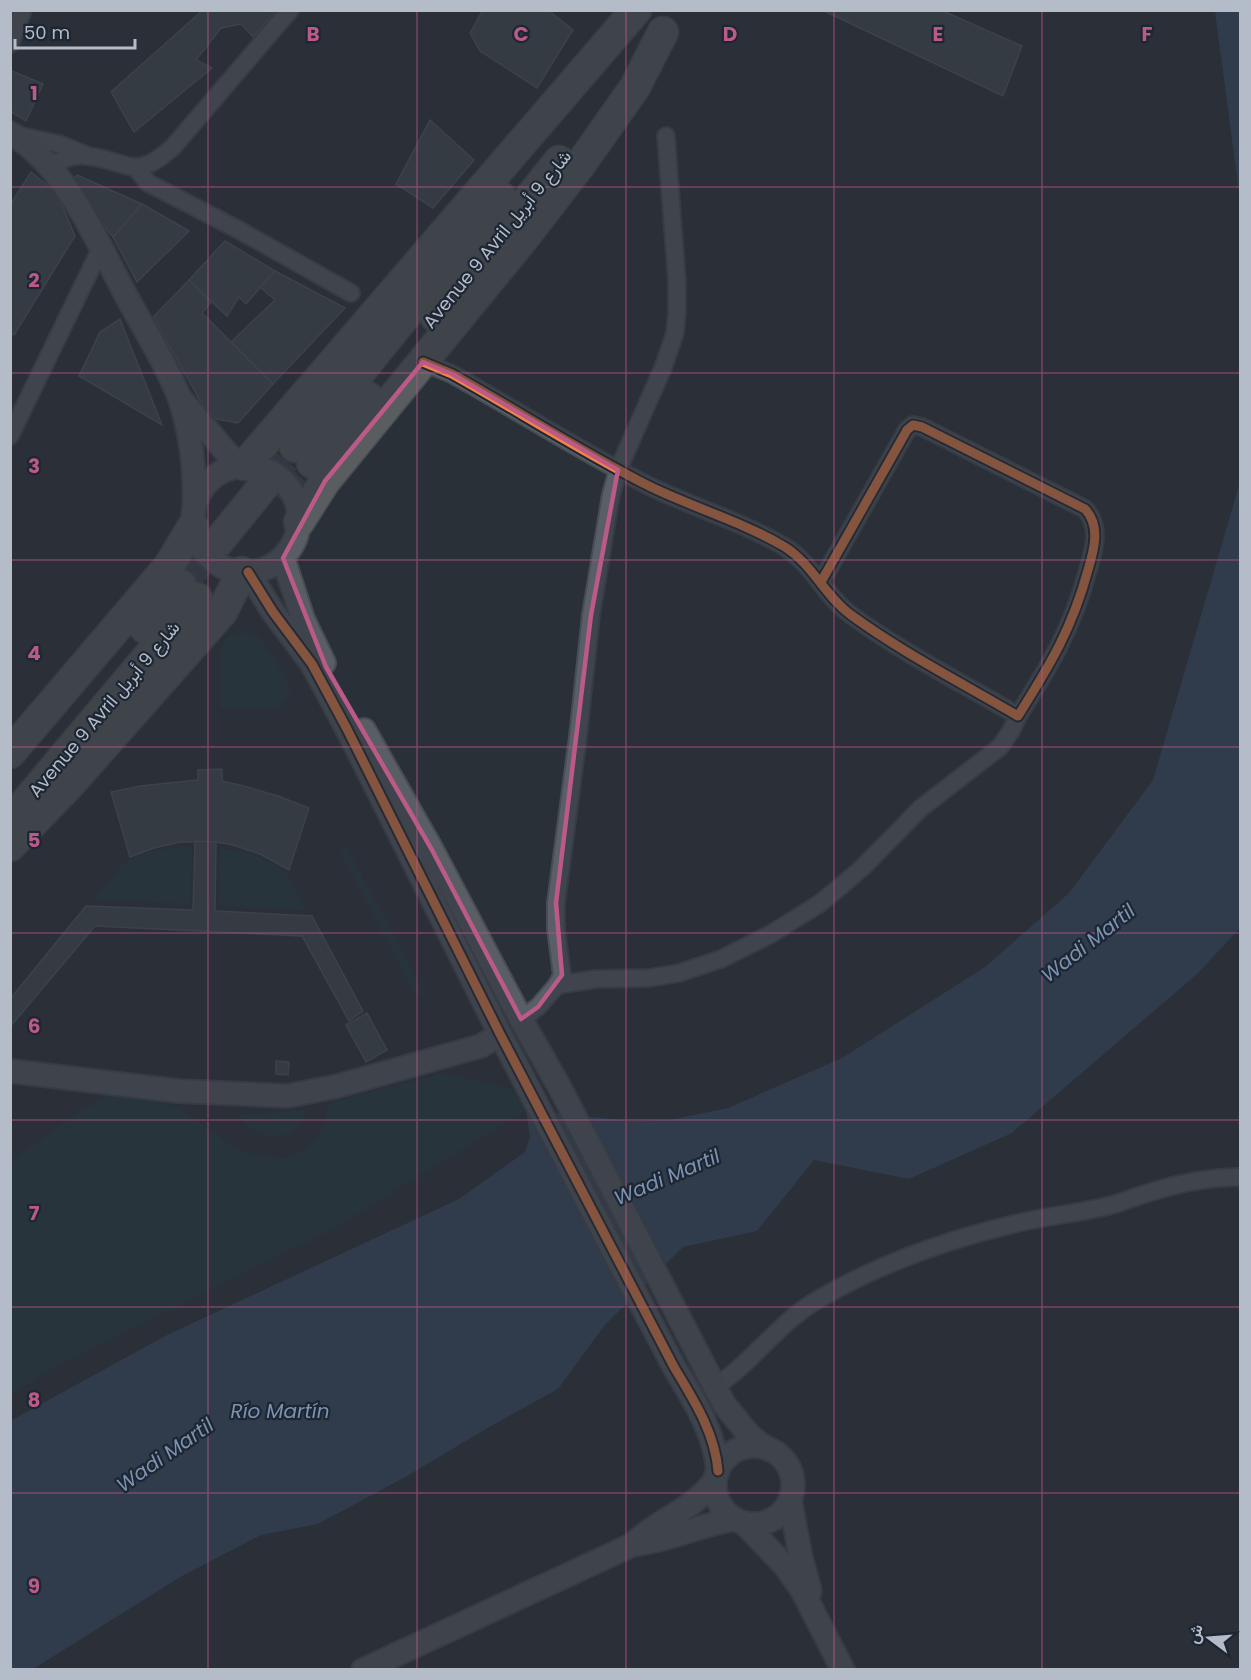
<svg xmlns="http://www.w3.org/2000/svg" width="1251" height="1680" font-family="Poppins,Vazirmatn,sans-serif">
	<rect width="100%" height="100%" fill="#2a3038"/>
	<!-- green -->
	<g fill="#273a3e">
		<path d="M 239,633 L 256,635 L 262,640 L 292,689 L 277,708 L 220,708 L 220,650 C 224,640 228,635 239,633 Z"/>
		<polygon points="180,847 192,847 190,904 96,899 126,861 152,851"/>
		<polygon points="347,847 423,992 416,996 340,851"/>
		<polygon points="220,848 260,857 286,872 306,910 219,905"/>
		<path d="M 445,1073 L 510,1089 L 519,1098 L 526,1110 L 331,1230 L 54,1367 L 11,1394 L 11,1161 L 78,1113 L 109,1095 C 127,1097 152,1098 168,1104 C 192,1113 209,1132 230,1144 C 280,1172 318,1160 330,1103 Z"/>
		<path d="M 304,1110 C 304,1117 302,1122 297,1127 C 281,1143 254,1136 241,1119 L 241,1115 Z"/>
	</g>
	<!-- water -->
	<g fill="#384963">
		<polygon points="1215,11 1240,11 1240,200"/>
		<polygon points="1240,482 1240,928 1197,974 1012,1133 909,1179 814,1160 757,1231 683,1247 604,1326 558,1389 491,1426 407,1476 318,1524 261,1535 182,1576 33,1669 11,1669 10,1421 167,1335 459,1199 525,1152 530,1137 526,1110 630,1121 669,1120 728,1108 842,1058 985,967 1069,893 1153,780"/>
	</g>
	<!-- building -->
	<g fill="#444950" stroke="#52575f" stroke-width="1.5">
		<polygon points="203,10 277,10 253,37 241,24 221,28 196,60 212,68 134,132 111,92"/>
		<polygon points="483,10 548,10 573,30 537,88 480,51 470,33"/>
		<polygon points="822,10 941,10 1022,46 1003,96"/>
		<polygon points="12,71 43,84 26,121 10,111 10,75"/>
		<polygon points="430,120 474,160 433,208 396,184"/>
		<polygon points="31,172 57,193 75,236 14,335 10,333 10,205"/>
		<polygon points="77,175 142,204 113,237 70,182"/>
		<polygon points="142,204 189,231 137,282 113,237"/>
		<polygon points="225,241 275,271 246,304 239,297 227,316 189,280"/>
		<polygon points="275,271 345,308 273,384 231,342 275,300 260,287"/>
		<polygon points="189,280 211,302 202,313 273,384 238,423 210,418 153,317"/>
		<polygon points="120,319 162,425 79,376 100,332"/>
		<polygon points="222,769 222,781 244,786 278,796 309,808 289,870 260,854 233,845 216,842 180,842 154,848 130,857 111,792 140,786 198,780 198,770"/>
		<polygon points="195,841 216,842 215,911 312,916 363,1011 349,1021 302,936 95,926 10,1027 10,999 86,906 193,910"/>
		<polygon points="367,1013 387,1050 366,1062 346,1025"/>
		<polygon points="276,1061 289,1062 288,1075 276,1074"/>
	</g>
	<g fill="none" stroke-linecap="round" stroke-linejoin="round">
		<!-- highway-tunnel -->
		<g stroke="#3f454e" stroke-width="30" stroke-dasharray="30 15" stroke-linecap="butt">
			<polyline points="266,483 295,447"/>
			<polyline points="280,499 312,463"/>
			<polyline points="181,585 218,542"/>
		</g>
		<defs>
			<g id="street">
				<polyline points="10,44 23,10"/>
				<polyline points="16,135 59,144 86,155"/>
				<path d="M 50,165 C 61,160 74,154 87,156 C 129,161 134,182 173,147 L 290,10"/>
				<polyline points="136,168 148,183 239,230 351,293"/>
				<path d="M 423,362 L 452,374 C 518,411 582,452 649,486 C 694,508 743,522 785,547 C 813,565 825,596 851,615 C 903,653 962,683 1018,716 C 1050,665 1072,629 1088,570 C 1094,550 1101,526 1085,509 L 922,427 L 913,425 L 907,430 L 821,582"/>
				<polyline points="10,436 101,248"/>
				<polyline points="557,985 596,979 649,978 679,973 721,959 771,934 819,904 841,886 862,868 921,808 1000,747 1011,731 1018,716"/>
				<polyline points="521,1019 538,1007 557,985 562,975 556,929 556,903 578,737 591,615 611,495 618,470 663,368 675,333 677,312 677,282 666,136"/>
				<path d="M 715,1387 C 753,1362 779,1322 819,1299 C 879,1264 946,1240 1014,1224 C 1046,1216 1080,1213 1112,1205 C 1125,1201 1138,1196 1151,1192 C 1180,1183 1210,1177 1240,1177"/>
			</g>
			<g id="secondary">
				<path d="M 10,133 C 68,167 97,243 128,299 C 145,331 166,363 179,397 C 191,431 196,473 194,510"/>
				<polyline points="180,398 238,466"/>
				<circle cx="246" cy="519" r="53"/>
				<polyline points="283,558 303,619 324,663"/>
				<path d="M 248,572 L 273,612 L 312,664 L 347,729 L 500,1034 L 674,1367 C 693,1399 715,1432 718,1471"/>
				<polyline points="364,730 432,850 521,1019 560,1088 724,1404 749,1435 764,1447"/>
				<polyline points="10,1071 178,1091 287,1096 338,1086 481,1046 500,1034"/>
				<circle cx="754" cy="1485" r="39"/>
				<polyline points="790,1500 801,1558 810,1591"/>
				<polyline points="744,1523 785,1566 802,1590 843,1670"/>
				<path d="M 633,1544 C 659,1519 694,1510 715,1480"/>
				<path d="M 363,1670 L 632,1545 C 667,1541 700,1525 735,1519"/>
			</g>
			<g id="highway">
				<polyline points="435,316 559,161"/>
				<polyline points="295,447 360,372 501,197"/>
				<polyline points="312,463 368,397"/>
				<polyline points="245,465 636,10"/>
				<polyline points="299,522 325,481 523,239 580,165 635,87 663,32"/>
				<polyline points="218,542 266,483"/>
				<polyline points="145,628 181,585"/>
				<polyline points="10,753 169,566 193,526"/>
				<polyline points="10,821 197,598"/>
				<polyline points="10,846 70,784 222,612 242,572"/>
			</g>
		</defs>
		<!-- street casing -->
		<use href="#street" stroke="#484c53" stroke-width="20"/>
		<!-- secondary casing -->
		<use href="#secondary" stroke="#484c53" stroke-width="26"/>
		<!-- highway casing -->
		<use href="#highway" stroke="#474c53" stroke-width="33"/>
		<!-- street -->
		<use href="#street" stroke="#5a5e66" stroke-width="16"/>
		<!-- secondary -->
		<use href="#secondary" stroke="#595d64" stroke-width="22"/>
		<!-- highway -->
		<use href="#highway" stroke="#5a5d60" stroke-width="30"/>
		<defs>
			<g id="cycleway">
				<path d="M 423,362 L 452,374 C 518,411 582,452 649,486 C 694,508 743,522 785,547 C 813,565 825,596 851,615 C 903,653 962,683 1018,716 C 1050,665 1072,629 1088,570 C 1094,550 1101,526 1085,509 L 922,427 L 913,425 L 907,430 L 821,582"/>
				<path d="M 248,572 L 273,612 L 312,664 L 347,729 L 500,1034 L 674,1367 C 693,1399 715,1432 718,1471"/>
			</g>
		</defs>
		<!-- cycleway casing -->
		<use href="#cycleway" stroke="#1d2633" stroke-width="13"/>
		<!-- cycleway -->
		<use href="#cycleway" stroke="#f48246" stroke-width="9"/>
	</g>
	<!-- marked area -->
	<path d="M0 0H1251V1680H0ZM 423,362 L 452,374 L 618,470 L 591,615 L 556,903 L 562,975 L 538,1007 L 521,1019 L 432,850 L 326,667 L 283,558 L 325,481 Z" fill="#2a3038" fill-opacity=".55" fill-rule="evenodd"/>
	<path fill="none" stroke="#bc5a87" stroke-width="4.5" stroke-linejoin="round" d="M 423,362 L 452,374 L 618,470 L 591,615 L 556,903 L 562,975 L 538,1007 L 521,1019 L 432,850 L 326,667 L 283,558 L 325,481 Z"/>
	<!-- grid -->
	<path fill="none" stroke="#bc5a87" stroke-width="1.5" stroke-opacity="0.55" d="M 208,10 L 208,1670M 417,10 L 417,1670M 626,10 L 626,1670M 834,10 L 834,1670M 1042,10 L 1042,1670M 10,187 L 1240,187M 10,373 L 1240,373M 10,560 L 1240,560M 10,747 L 1240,747M 10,933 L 1240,933M 10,1120 L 1240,1120M 10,1307 L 1240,1307M 10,1493 L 1240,1493"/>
	<g text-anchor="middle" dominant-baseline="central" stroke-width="4.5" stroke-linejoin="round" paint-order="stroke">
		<!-- street labels -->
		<g font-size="18" fill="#b4bcc9" stroke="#1d2633">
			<text transform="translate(497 239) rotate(-51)">Avenue 9 Avril شارع 9 أبريل</text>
			<text transform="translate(104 709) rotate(-50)">Avenue 9 Avril شارع 9 أبريل</text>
		</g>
		<!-- water labels -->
		<g font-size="20" font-style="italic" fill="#7c92b1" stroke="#1d2633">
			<text transform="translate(1088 943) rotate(-38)">Wadi Martil</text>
			<text transform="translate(667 1177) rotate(-23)">Wadi Martil</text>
			<text x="280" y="1411">Río Martín</text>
			<text transform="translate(165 1455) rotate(-35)">Wadi Martil</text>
		</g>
	</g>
	<g font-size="20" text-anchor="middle" font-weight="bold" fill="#bc5a87" stroke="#1d2633" stroke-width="4.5" stroke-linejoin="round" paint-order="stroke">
		<text x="313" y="41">B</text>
		<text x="521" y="41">C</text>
		<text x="730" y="41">D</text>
		<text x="938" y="41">E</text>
		<text x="1147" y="41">F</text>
		<text x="34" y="100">1</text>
		<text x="34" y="287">2</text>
		<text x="34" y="473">3</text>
		<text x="34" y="660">4</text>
		<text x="34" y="847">5</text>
		<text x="34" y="1033">6</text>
		<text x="34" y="1220">7</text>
		<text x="34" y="1407">8</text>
		<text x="34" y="1593">9</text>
	</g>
	<!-- border -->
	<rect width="1251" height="1680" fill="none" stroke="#b4bcc9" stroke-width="24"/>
	<!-- north arrow -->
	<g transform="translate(1209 1638) rotate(286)" stroke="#1d2633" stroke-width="4.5" paint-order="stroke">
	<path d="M0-4.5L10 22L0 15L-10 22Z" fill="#b4bcc9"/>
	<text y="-9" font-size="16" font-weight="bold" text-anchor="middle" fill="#b4bcc9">ش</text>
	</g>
	<!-- scale -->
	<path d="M15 39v9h120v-9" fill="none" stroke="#b4bcc9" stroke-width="3"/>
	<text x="24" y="39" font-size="18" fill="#b4bcc9" stroke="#1d2633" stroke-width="4.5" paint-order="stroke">50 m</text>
</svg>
